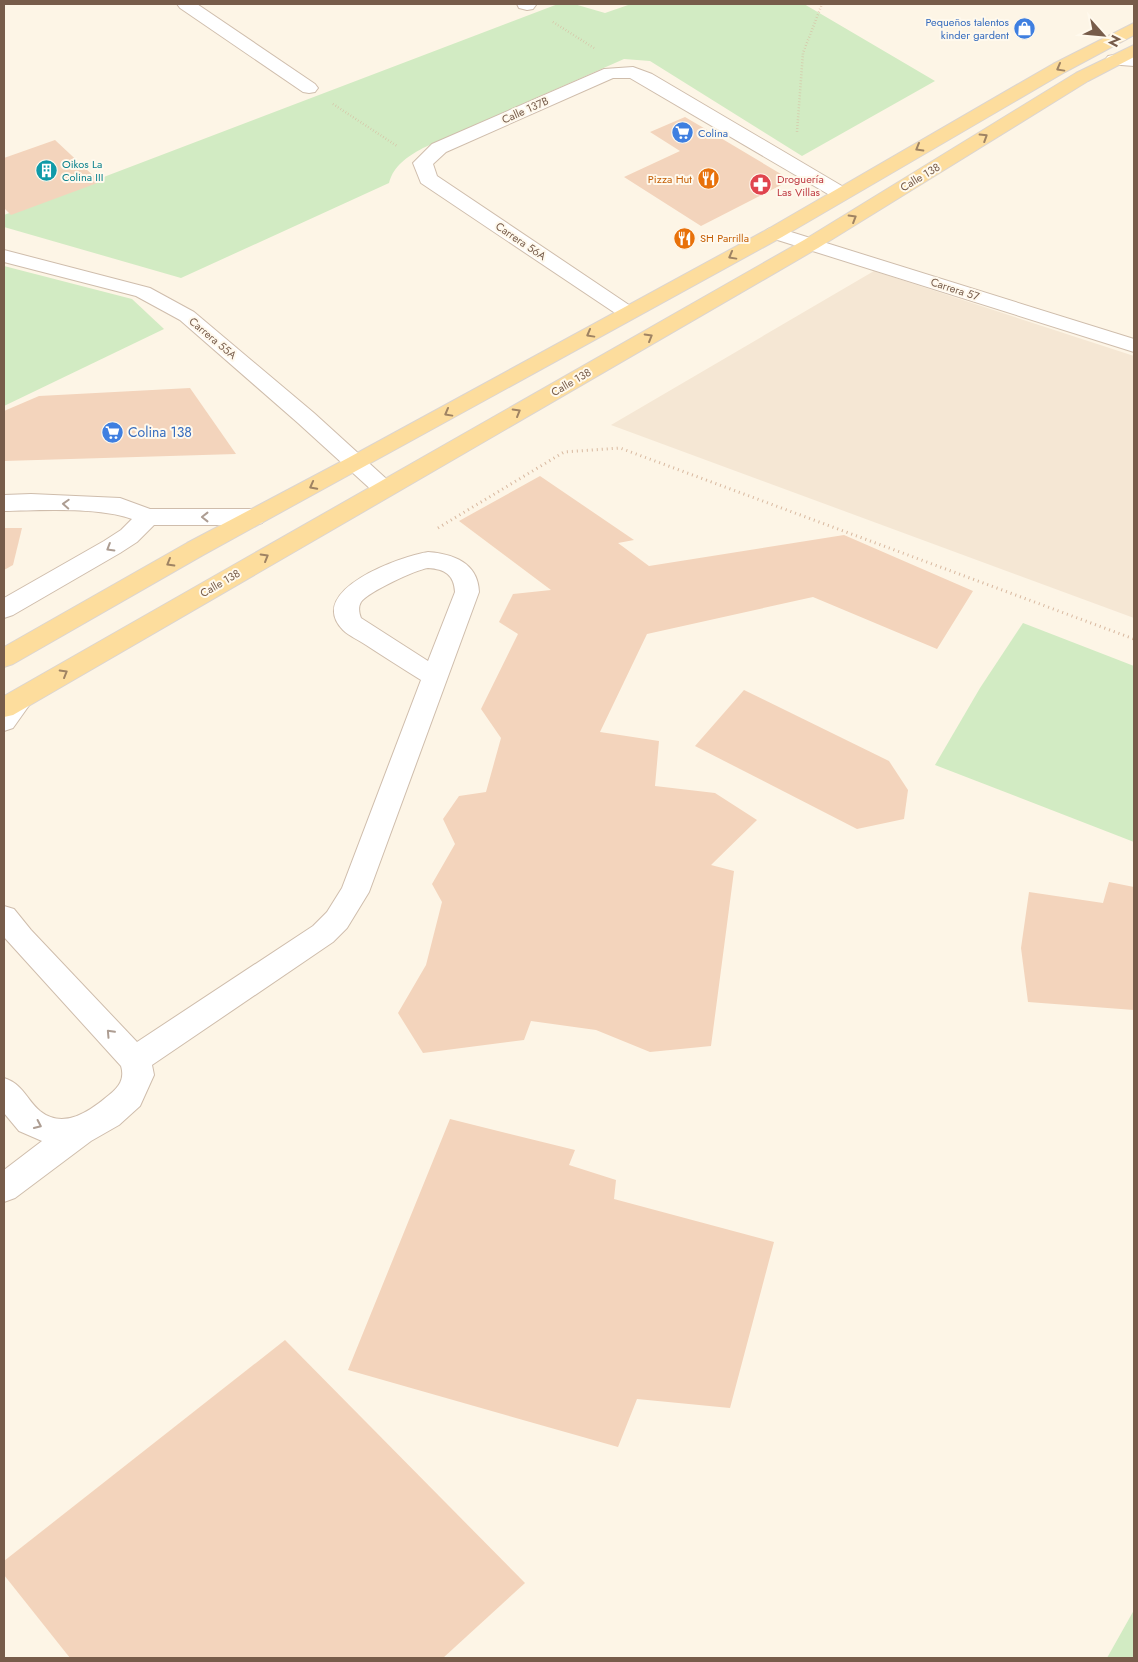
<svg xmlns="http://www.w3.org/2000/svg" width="1138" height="1662" font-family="Jost,sans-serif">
	<rect width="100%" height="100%" fill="#fdf5e6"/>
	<!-- residential -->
	<polygon fill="#f5e7d4" points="874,271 1134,356 1134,618 611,425"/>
	<!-- green -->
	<g fill="#d2ebc3">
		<path d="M 558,4 L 574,4 L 605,13 L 631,4 L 804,4 L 935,81 L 802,156 L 650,61 L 624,59 L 423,148 C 407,157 394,165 389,183 L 181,278 L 4,227 L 4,215 Z"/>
		<polygon points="4,266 132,299 164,329 4,406"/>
		<polygon points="1023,623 1134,666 1134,842 935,765 980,688"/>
		<polygon points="1134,1610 1134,1658 1107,1658"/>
	</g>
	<!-- building -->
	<g fill="#f3d4bc">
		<polygon points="685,117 714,134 791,180 701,226 624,177 680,151 650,132"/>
		<polygon points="55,140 100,182 11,215 4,208 4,158"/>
		<polygon points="190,388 236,454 4,461 4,411 39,396"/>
		<polygon points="540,476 634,540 618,543 649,566 844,535 973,591 937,649 813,597 647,634 600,732 659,741 655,786 715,793 757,820 711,865 734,871 711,1046 650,1052 596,1030 531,1021 524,1040 423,1053 398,1013 426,965 442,902 432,884 455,844 443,819 459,796 486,792 501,738 481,709 518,634 499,622 513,594 551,590 459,521"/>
		<polygon points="4,528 22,528 13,565 4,570"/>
		<polygon points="744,690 889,761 908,790 904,819 857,829 695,746"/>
		<polygon points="1109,882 1134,887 1134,1010 1028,1002 1021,948 1029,892 1103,903"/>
		<polygon points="450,1119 575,1150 569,1165 616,1180 614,1199 774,1242 730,1408 637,1399 618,1447 348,1370"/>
		<polygon points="285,1340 525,1583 443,1658 70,1658 4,1575 4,1561"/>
	</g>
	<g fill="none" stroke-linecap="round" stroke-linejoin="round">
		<defs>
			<g id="minor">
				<polygon points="177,4 197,4 315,84 318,88 315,92 309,93 303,92 180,8"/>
				<polygon points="517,4 535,4 536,5 533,9 527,10 519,8"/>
				<polygon points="1114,55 1134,56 1134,66 1108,64 1105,60 1108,56"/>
				<polygon points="633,67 652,74 847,189 850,193 847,197 840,199 833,197 630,78 613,78 446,152 433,164 437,176 635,309 639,313 635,317 628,319 621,317 421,183 413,163 432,144 604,69"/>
				<polygon points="775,227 1134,339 1134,352 768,237 765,233 768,229"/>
				<polygon points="4,250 150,288 194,312 314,413 392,484 396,489 392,494 384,497 376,494 298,423 180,320 136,296 4,262"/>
				<path d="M 31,494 L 120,498 L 150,509 L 254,509 L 262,511 L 266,517 L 262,523 L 254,525 L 154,525 L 137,542 L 120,553 L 13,615 L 4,618 L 4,598 L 104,541 L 121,530 L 132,519 C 100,507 39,510 4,511 L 4,495 Z"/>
				<path d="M 428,552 C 454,554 478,563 479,592 L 369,892 L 347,928 L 333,942 L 152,1065 L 154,1075 L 140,1106 L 119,1125 L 91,1141 L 15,1198 L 4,1202 L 4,1170 L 42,1141 L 19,1131 L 4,1113 L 4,1078 C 23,1084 26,1099 40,1111 C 64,1130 90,1111 109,1095 C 119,1087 125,1079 121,1066 L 4,937 L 4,906 L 14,909 L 31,930 L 137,1042 L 313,926 L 327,912 L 342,888 L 421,680 C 402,668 384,657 366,645 C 359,640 349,636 343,630 C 304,590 402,556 428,552 ZM 428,568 C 445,569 454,575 455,592 L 428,661 L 361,618 C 359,613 358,607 361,602 C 368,592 415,570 428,568 Z"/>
				<path d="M 22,688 L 31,690 L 35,697 L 13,728 L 4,731 C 4,711 0,694 22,688 Z"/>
			</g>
			<g id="major">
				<polygon points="1134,23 1134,35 1065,72 782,237 203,555 13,664 4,667 4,647 187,543 348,458 768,229 1053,64"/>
				<polygon points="1134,45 1134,57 1088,81 818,248 13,715 4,717 4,696 804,240 1076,73"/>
			</g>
		</defs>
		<!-- minor casing -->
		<use href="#minor" stroke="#cfbdac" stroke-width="2"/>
		<!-- major casing -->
		<use href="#major" stroke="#dcd5d0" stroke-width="2"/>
		<!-- path-far1 -->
		<g stroke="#d8b89f" stroke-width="2.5" stroke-dasharray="0.5 2.5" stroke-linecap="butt">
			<polyline points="553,22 594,48"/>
			<polyline points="333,104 397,146"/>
			<polyline points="797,132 803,53 822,4"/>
		</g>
		<!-- path -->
		<polyline stroke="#d8b89f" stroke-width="3" stroke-dasharray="1 4" stroke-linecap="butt" points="438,528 564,452 620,448 1134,639"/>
		<!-- minor -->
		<use href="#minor" fill="#fff" fill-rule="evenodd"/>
		<!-- major -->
		<use href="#major" fill="#fddd9d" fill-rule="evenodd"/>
	</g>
	<!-- one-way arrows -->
	<defs><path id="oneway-chevron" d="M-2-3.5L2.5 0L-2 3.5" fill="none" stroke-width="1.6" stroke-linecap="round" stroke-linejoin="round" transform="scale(1.25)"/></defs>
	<g stroke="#9f8363">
		<use href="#oneway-chevron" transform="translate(1060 68) rotate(151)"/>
		<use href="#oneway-chevron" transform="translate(984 137) rotate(-32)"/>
		<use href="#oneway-chevron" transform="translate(919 148) rotate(150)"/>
		<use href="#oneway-chevron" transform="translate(853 218) rotate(-31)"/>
		<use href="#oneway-chevron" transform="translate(732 256) rotate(151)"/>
		<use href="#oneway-chevron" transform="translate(590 334) rotate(151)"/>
		<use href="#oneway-chevron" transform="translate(649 337) rotate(-30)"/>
		<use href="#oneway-chevron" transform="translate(517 412) rotate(-30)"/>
		<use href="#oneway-chevron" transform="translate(448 413) rotate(151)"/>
		<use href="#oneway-chevron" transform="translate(313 486) rotate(152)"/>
		<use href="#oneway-chevron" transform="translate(265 557) rotate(-30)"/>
		<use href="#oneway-chevron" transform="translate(170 563) rotate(150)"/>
		<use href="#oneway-chevron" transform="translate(64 673) rotate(-30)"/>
	</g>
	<g stroke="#ad9d92">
		<use href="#oneway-chevron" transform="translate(66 504) rotate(-177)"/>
		<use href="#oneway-chevron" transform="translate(205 517) rotate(180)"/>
		<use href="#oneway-chevron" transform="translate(110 548) rotate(149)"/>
		<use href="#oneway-chevron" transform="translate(110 1033) rotate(-133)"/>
		<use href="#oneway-chevron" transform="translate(38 1125) rotate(25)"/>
	</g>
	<!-- icons -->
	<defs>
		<symbol id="shop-disc" viewBox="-11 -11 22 22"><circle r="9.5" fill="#3f7fe0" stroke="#fff9ed"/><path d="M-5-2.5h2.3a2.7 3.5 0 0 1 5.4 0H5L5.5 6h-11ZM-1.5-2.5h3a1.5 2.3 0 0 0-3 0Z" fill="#fff"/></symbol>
		<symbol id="supermarket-disc" viewBox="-11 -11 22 22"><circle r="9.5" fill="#3f7fe0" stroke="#fff9ed"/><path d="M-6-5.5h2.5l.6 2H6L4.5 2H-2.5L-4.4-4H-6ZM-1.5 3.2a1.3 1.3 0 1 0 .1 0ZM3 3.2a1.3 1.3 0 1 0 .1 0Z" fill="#fff"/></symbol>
		<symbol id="building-disc" viewBox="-11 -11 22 22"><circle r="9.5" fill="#0f9aa8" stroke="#fff9ed"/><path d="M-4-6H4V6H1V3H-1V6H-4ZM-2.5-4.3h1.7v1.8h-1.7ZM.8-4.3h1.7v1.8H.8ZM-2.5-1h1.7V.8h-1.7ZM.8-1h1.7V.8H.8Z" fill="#fff"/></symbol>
		<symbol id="restaurant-disc" viewBox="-11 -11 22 22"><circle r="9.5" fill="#e8710a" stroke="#fff9ed"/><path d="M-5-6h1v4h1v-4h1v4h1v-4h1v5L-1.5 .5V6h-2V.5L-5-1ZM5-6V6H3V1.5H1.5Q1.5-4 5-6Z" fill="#fff"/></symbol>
		<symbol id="pharmacy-disc" viewBox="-11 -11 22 22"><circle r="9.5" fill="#e0444e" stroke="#fff9ed"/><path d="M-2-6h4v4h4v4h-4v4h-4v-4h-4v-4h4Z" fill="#fff"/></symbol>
	</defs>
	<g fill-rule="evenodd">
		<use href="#shop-disc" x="1012" y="16" width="25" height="25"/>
		<use href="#supermarket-disc" x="670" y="120" width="25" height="25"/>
		<use href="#building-disc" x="34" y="158" width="25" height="25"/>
		<use href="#restaurant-disc" x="696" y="166" width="25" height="25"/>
		<use href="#pharmacy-disc" x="748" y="172" width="25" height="25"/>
		<use href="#restaurant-disc" x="672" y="226" width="25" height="25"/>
		<use href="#supermarket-disc" x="100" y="420" width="25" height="25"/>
	</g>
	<g text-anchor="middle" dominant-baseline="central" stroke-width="4" stroke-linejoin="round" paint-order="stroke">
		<!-- far-shop labels -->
		<g font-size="11" fill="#366cbe" stroke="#fff9ed" text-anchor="end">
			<text x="1009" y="22">Pequeños talentos<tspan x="1009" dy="13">kinder gardent</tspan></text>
			<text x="698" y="133" text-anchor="start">Colina</text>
		</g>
		<!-- far-street labels -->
		<g font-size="11" fill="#775c4a" stroke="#fff9ed">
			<text transform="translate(525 110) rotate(-24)">Calle 137B</text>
			<text transform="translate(920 177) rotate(-31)">Calle 138</text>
			<text transform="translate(521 241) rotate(34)">Carrera 56A</text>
			<text transform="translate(955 289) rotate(18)">Carrera 57</text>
			<text transform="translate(213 338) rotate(40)">Carrera 55A</text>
			<text transform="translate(571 382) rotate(-30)">Calle 138</text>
			<text transform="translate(220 583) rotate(-30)">Calle 138</text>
		</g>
		<!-- far-culture labels -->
		<g font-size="11" fill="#0d838f" stroke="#fff9ed" text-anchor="start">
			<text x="62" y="164">Oikos La<tspan x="62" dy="13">Colina III</tspan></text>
		</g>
		<!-- far-food labels -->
		<g font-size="11" fill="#c56008" stroke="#fff9ed" text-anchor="end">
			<text x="692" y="179">Pizza Hut</text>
			<text x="700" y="238" text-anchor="start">SH Parrilla</text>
		</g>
		<!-- far-health labels -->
		<g font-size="11" fill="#be3a42" stroke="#fff9ed" text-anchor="start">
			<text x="777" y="179">Droguería<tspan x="777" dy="13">Las Villas</tspan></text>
		</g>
		<!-- shop labels -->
		<g font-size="14" fill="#366cbe" stroke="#fff9ed" text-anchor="start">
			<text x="128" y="432">Colina 138</text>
		</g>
	</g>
	<!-- border -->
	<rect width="1138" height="1662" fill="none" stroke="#775c4a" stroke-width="10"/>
	<!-- north arrow -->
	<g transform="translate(1103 35) rotate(117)" stroke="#fff9ed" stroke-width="4" paint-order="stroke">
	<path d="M0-4L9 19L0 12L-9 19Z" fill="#775c4a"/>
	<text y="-8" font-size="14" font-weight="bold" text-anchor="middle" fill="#775c4a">N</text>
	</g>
</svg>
